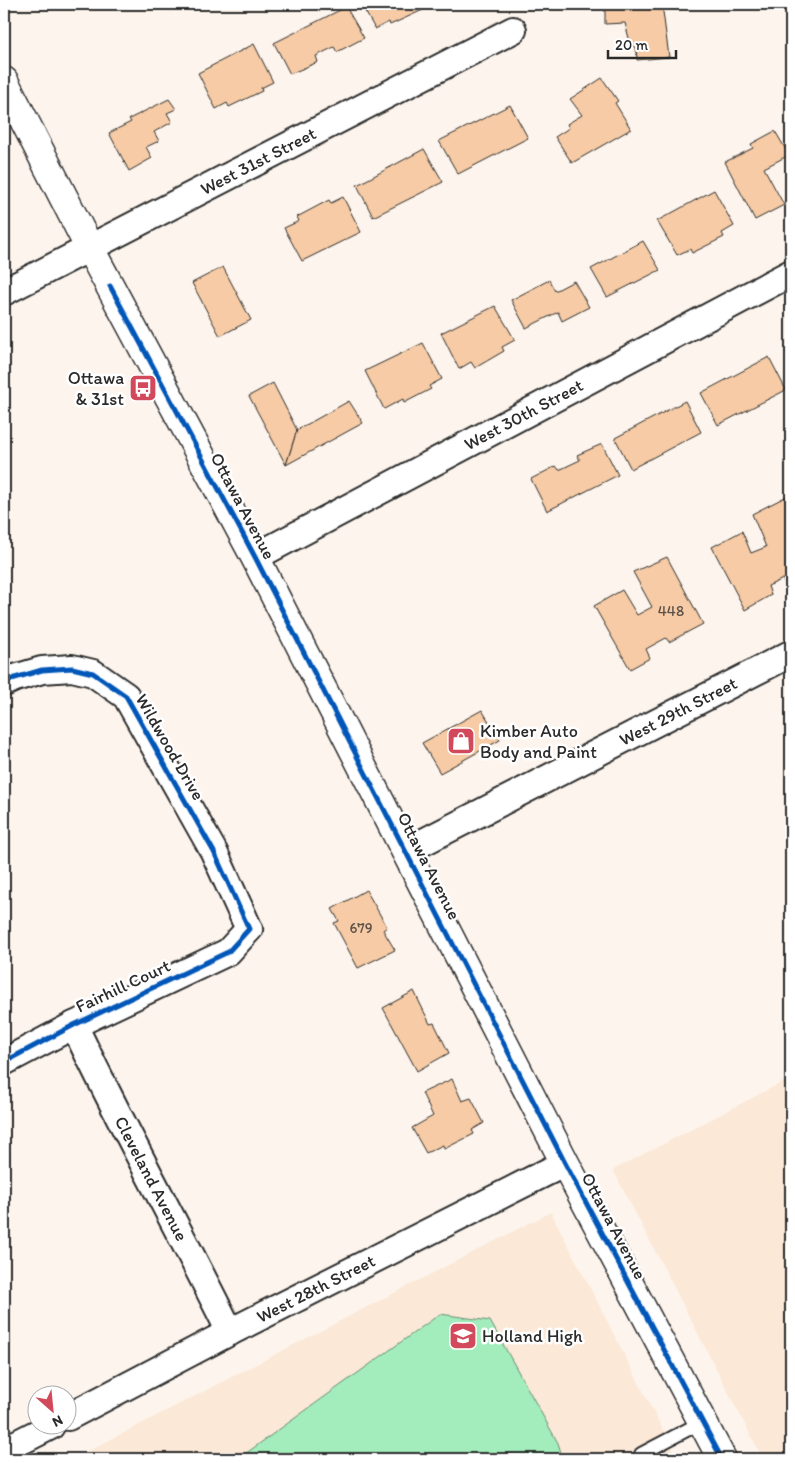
<svg xmlns="http://www.w3.org/2000/svg" width="795" height="1463" font-family="Itim,sans-serif">
	<rect width="100%" height="100%" fill="#fdf5ed"/>
	<filter id="ink" filterUnits="userSpaceOnUse"><feTurbulence type="fractalNoise" baseFrequency=".02" numOctaves="2"/><feDisplacementMap in="SourceGraphic" scale="10" xChannelSelector="R" yChannelSelector="G"/><feConvolveMatrix kernelMatrix="1 2 1 2 8 2 1 2 1" color-interpolation-filters="sRGB"/></filter>
	<g filter="url(#ink)">
		<!-- built -->
		<g fill="#fbe8d7">
			<polygon points="791,1078 791,1459 763,1459 613,1170"/>
			<polygon points="551,1212 678,1459 73,1459"/>
		</g>
		<!-- green -->
		<polygon fill="#a3edbc" stroke="#678c74" points="440,1314 490,1321 558,1443 563,1459 238,1459"/>
		<!-- building -->
		<g fill="#f6cba5" stroke="#2b2b2b">
			<polygon points="361,4 424,4 425,9 390,25 389,22 375,29"/>
			<polygon points="605,4 662,4 669,57 637,60 636,47 631,46 625,23 605,24"/>
			<polygon points="346,7 364,38 337,52 334,47 316,56 318,62 290,74 274,43"/>
			<polygon points="254,44 273,82 261,88 262,91 229,107 227,103 216,109 198,73"/>
			<polygon points="602,78 618,101 615,103 631,129 572,163 555,137 569,128 567,124 582,115 570,99"/>
			<polygon points="169,99 176,109 167,113 172,122 154,132 159,141 146,147 152,158 129,171 109,133 131,122 129,119"/>
			<polygon points="510,105 528,138 458,174 439,141"/>
			<polygon points="775,131 789,155 764,168 784,205 755,220 725,162 753,148 751,144"/>
			<polygon points="424,149 443,182 373,217 357,185"/>
			<polygon points="714,190 734,226 722,233 724,237 692,253 690,249 677,255 657,221"/>
			<polygon points="343,197 361,232 302,261 284,228 299,221 297,217 329,200 331,203"/>
			<polygon points="643,241 660,270 607,297 591,269"/>
			<polygon points="223,267 251,320 220,336 192,283"/>
			<polygon points="549,280 555,291 574,281 589,307 562,321 558,312 526,328 511,300"/>
			<polygon points="495,306 515,340 502,347 504,351 475,368 471,362 459,369 441,333"/>
			<polygon points="423,343 442,379 429,386 431,389 404,403 403,399 384,409 365,371"/>
			<polygon points="791,349 791,360 786,352"/>
			<polygon points="769,357 786,390 718,425 701,393"/>
			<polygon points="273,383 297,430 286,465 249,396"/>
			<polygon points="349,401 363,423 286,465 297,430"/>
			<polygon points="685,401 701,432 631,469 615,438"/>
			<polygon points="602,444 618,475 547,511 531,479 556,466 559,470 580,460 577,455"/>
			<polygon points="787,496 791,505 791,581 785,585 783,579 768,586 771,595 745,610 712,547 742,531 751,553 766,547 752,514"/>
			<polygon points="667,557 703,624 669,642 666,638 646,649 650,658 630,669 594,606 622,590 637,615 652,607 633,572"/>
			<polygon points="482,710 500,740 440,773 422,743"/>
			<polygon points="366,890 387,927 383,930 395,950 358,968 334,923 339,921 332,909"/>
			<polygon points="414,991 430,1024 434,1023 449,1053 417,1071 383,1008"/>
			<polygon points="452,1079 462,1101 471,1098 484,1123 472,1130 474,1134 444,1149 443,1145 426,1153 412,1128 433,1116 422,1093"/>
		</g>
		<g fill="none" stroke-linecap="round" stroke-linejoin="round">
			<defs>
				<polyline id="service" points="640,1459 641,1454 702,1422"/>
				<g id="minor">
					<path id="s1" d="M 4,292 L 513,30"/>
					<path id="s2" d="M 255,557 L 791,273"/>
					<polyline points="4,683 15,678 42,670 72,668 93,673 126,696 214,852 249,929 228,952 74,1025 4,1062"/>
					<path id="s3" d="M 406,851 L 790,654"/>
					<path id="s4" d="M 74,1025 C 123,1129 179,1229 230,1332"/>
					<path id="s5" d="M 68,1417 L 230,1332 L 565,1163"/>
					<polyline points="4,1450 51,1426"/>
				</g>
				<polyline id="tertiary" points="4,81 89,247 255,557 565,1163 722,1459"/>
			</defs>
			<!-- service casing -->
			<use href="#service" stroke="#2b2b2b" stroke-width="16"/>
			<!-- minor casing -->
			<use href="#minor" stroke="#2b2b2b" stroke-width="30"/>
			<!-- tertiary casing -->
			<use href="#tertiary" stroke="#2b2b2b" stroke-width="31"/>
			<!-- service -->
			<use href="#service" stroke="#fff" stroke-width="12"/>
			<!-- minor -->
			<use href="#minor" stroke="#fff" stroke-width="26"/>
			<!-- tertiary -->
			<use href="#tertiary" stroke="#fff" stroke-width="28"/>
			<defs>
				<g id="cycleway">
					<polyline points="110,286 255,557 565,1163 722,1459"/>
					<polyline points="4,683 15,678 42,670 72,668 93,673 126,696 214,852 249,929 228,952 74,1025 4,1062"/>
				</g>
			</defs>
			<!-- cycleway casing -->
			<use href="#cycleway" stroke="#fff" stroke-width="8"/>
			<!-- cycleway -->
			<use href="#cycleway" stroke="#0057b8" stroke-width="5"/>
		</g>
	</g>
	<!-- icons -->
	<defs>
		<symbol id="bus-square" viewBox="-11 -11 22 22"><rect x="-9" y="-9" width="18" height="18" rx="4" fill="#d1495b" stroke="#fff"/><path d="M-5-6H5V4H4V6H2V4H-2V6H-4V4H-5ZM-3.5-4V0h7V-4ZM-3.5 1.2v1.5H-2V1.2ZM2 1.2v1.5H3.5V1.2Z" fill="#fff"/></symbol>
		<symbol id="shop-square" viewBox="-11 -11 22 22"><rect x="-9" y="-9" width="18" height="18" rx="4" fill="#d1495b" stroke="#fff"/><path d="M-5-2.5h2.3a2.7 3.5 0 0 1 5.4 0H5L5.5 6h-11ZM-1.5-2.5h3a1.5 2.3 0 0 0-3 0Z" fill="#fff"/></symbol>
		<symbol id="school-square" viewBox="-11 -11 22 22"><rect x="-9" y="-9" width="18" height="18" rx="4" fill="#d1495b" stroke="#fff"/><path d="M0-5L7-2L0 1L-7-2ZM-4 1L0 2.5L4 1V4Q0 6-4 4Z" fill="#fff"/></symbol>
	</defs>
	<g fill-rule="evenodd">
		<use href="#bus-square" x="127" y="372" width="32" height="32"/>
		<use href="#shop-square" x="445" y="725" width="32" height="32"/>
		<use href="#school-square" x="447" y="1320" width="32" height="32"/>
	</g>
	<g text-anchor="middle" dominant-baseline="central" stroke-width="5" stroke-linejoin="round" paint-order="stroke">
		<!-- number labels -->
		<g font-size="15" fill="#5e534a">
			<text x="671" y="611">448</text>
			<text x="361" y="928">679</text>
		</g>
		<!-- street labels -->
		<g font-size="18" fill="#2b2b2b" stroke="#fff">
			<text stroke="none"><textPath href="#s1" startOffset="286">West 31st Street</textPath></text>
			<text stroke="none"><textPath href="#s2" startOffset="304">West 30th Street</textPath></text>
			<text transform="translate(243 506) rotate(62)">Ottawa Avenue</text>
			<text stroke="none"><textPath href="#s3" startOffset="306">West 29th Street</textPath></text>
			<text transform="translate(170 747) rotate(60)">Wildwood Drive</text>
			<text transform="translate(429 866) rotate(63)">Ottawa Avenue</text>
			<text transform="translate(123 986) rotate(-25)">Fairhill Court</text>
			<text stroke="none"><textPath href="#s4" startOffset="172">Cleveland Avenue</textPath></text>
			<text transform="translate(614 1226) rotate(62)">Ottawa Avenue</text>
			<text stroke="none"><textPath href="#s5" startOffset="279">West 28th Street</textPath></text>
		</g>
		<!-- poi labels -->
		<g font-size="18" fill="#2b2b2b" stroke="#fff" text-anchor="start">
			<text x="124" y="378" text-anchor="end">Ottawa<tspan x="124" dy="21">&amp; 31st</tspan></text>
			<text x="480" y="731">Kimber Auto<tspan x="480" dy="21">Body and Paint</tspan></text>
			<text x="482" y="1336">Holland High</text>
		</g>
	</g>
	<!-- margin -->
	<rect width="795" height="1463" fill="none" stroke="#fff" stroke-width="20"/>
	<rect x="10" y="10" width="775" height="1443" fill="none" stroke="#2b2b2b" stroke-width="2" filter="url(#ink)"/>
	<!-- north arrow -->
	<g transform="translate(52 1410) rotate(153)"><circle r="24" fill="#ffffff" stroke="#aaaaaa"/>
	<path d="M0-4L9 19L0 12L-9 19Z" fill="#d1495b"/>
	<text y="-8" font-size="14" font-weight="bold" text-anchor="middle" fill="#2b2b2b">N</text>
	</g>
	<!-- scale -->
	<path d="M608 50v8h68v-8" fill="none" stroke="#2b2b2b" stroke-width="2.5"/>
	<text x="615" y="50" font-size="15" fill="#2b2b2b" stroke="#ffffff" stroke-width="4" paint-order="stroke">20 m</text>
</svg>
